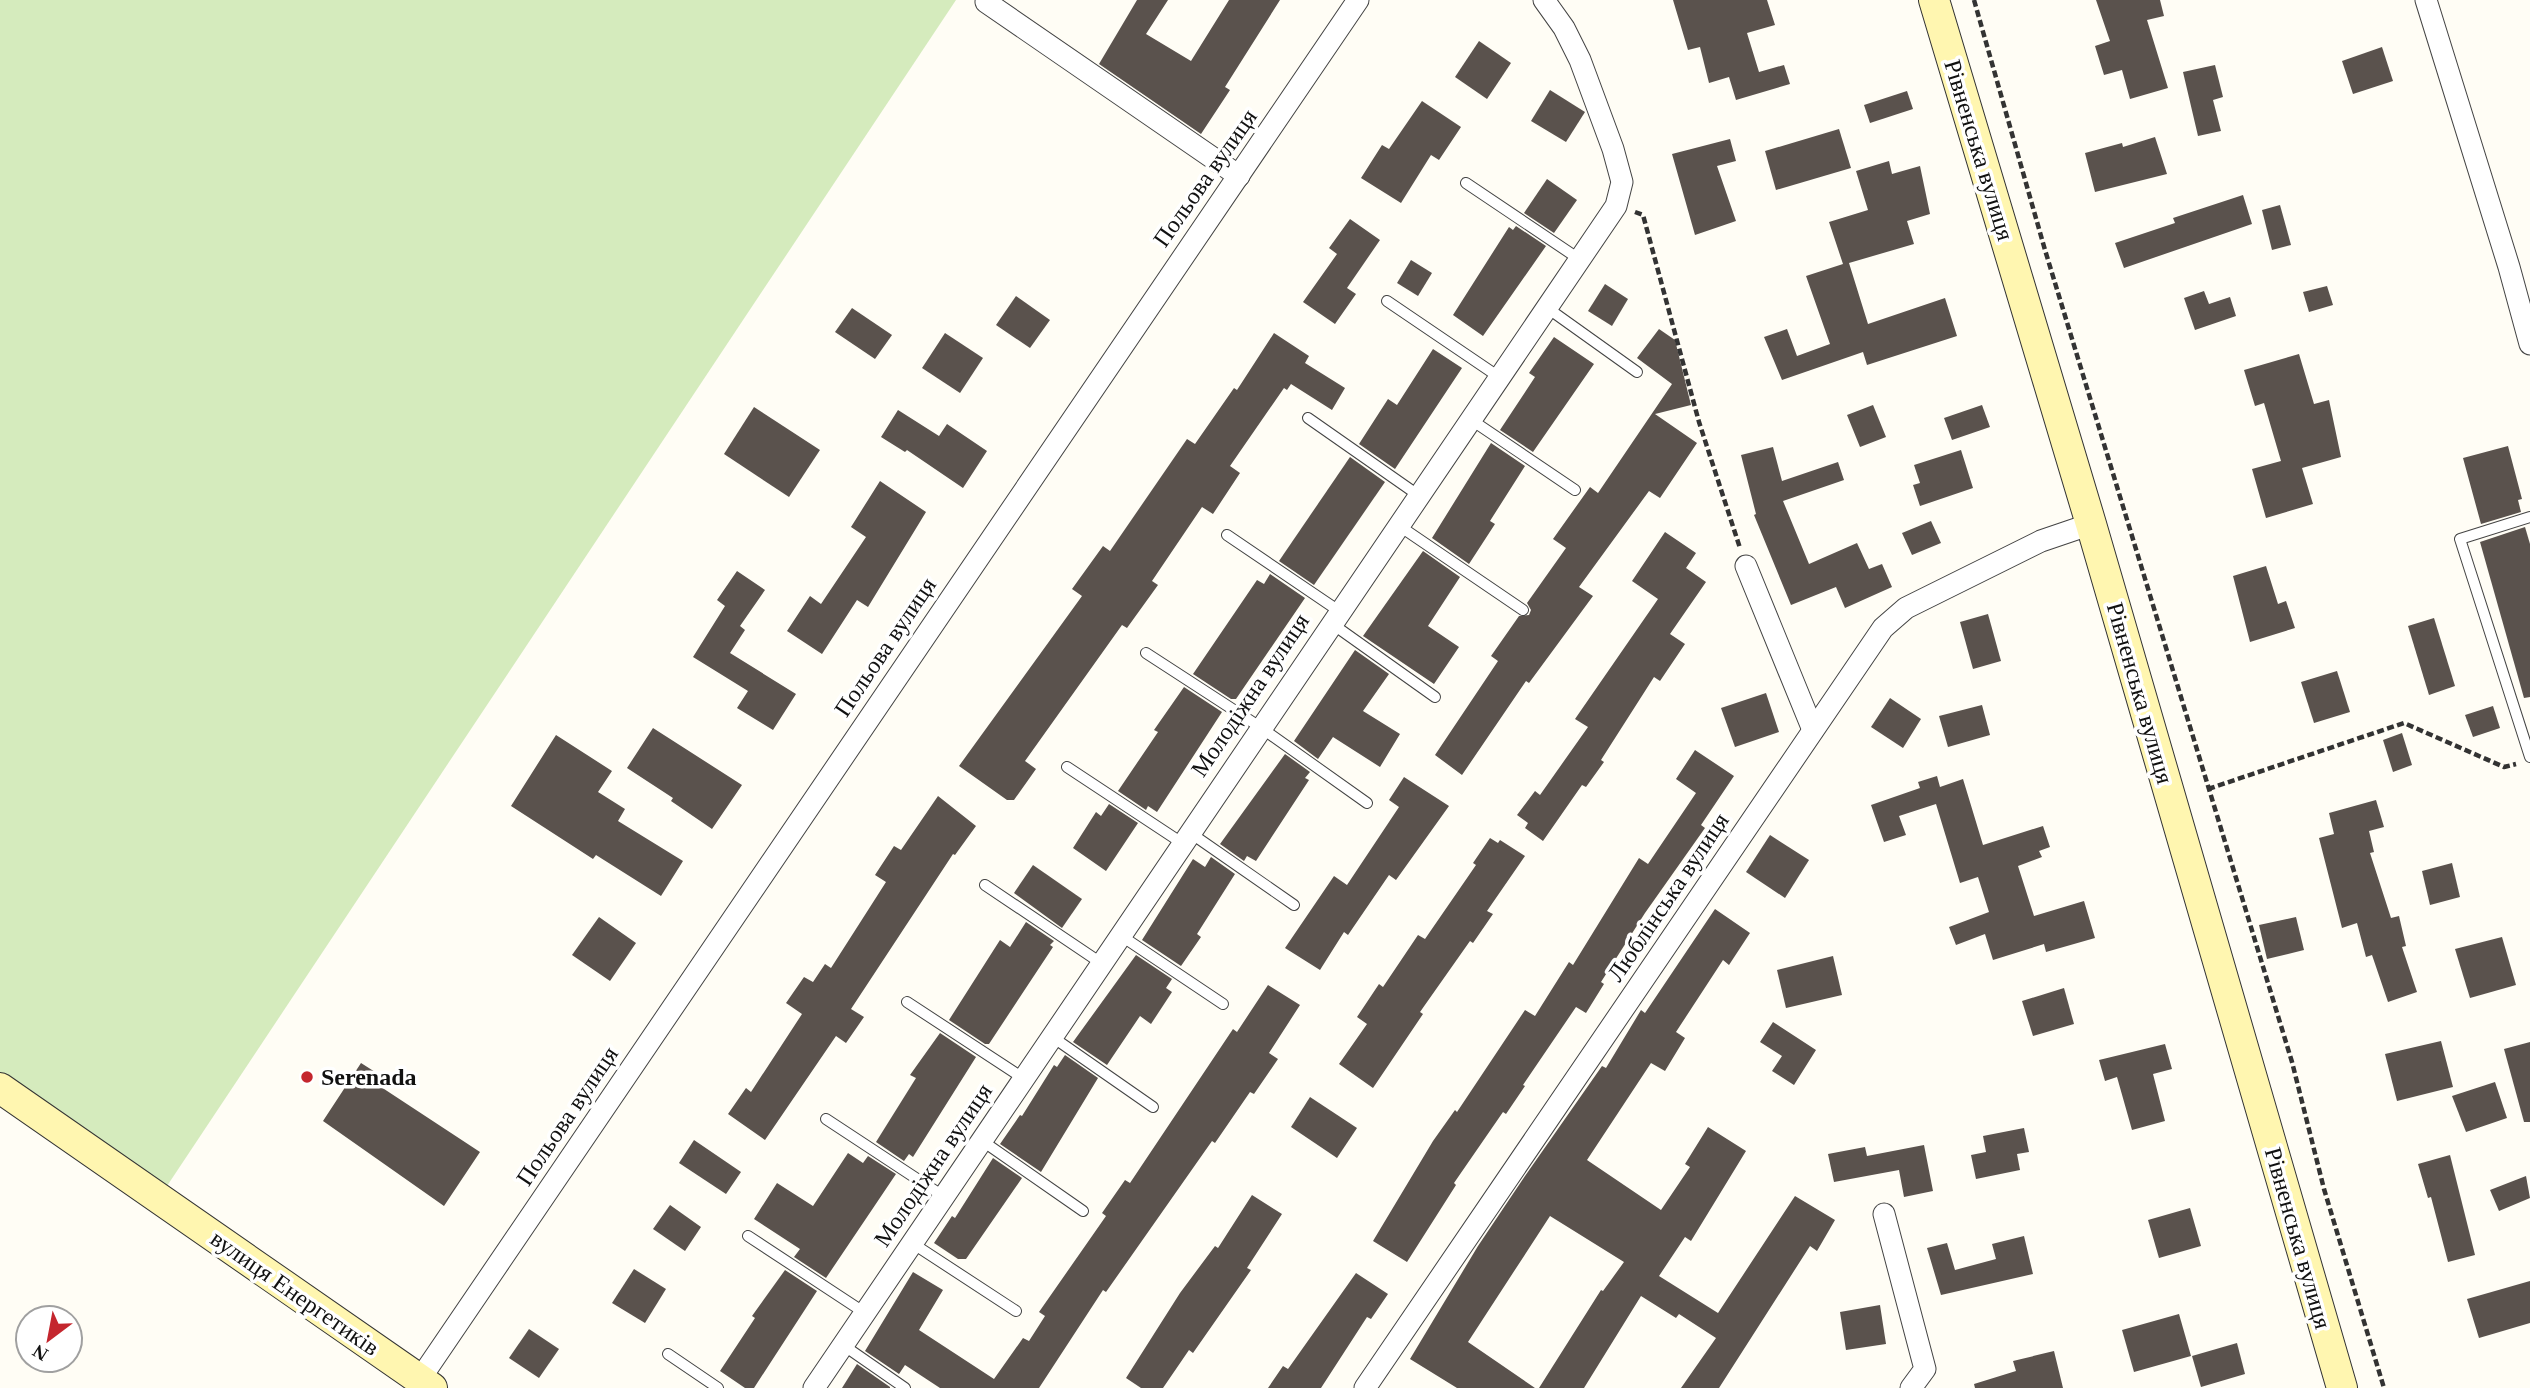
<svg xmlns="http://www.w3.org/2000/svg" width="2530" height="1388" font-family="'Times New Roman',serif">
	<rect width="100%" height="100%" fill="#fffdf5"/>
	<!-- green -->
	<polygon fill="#d5ebbd" points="0,0 956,0 159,1198 0,1088"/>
	<!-- building -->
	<g fill="#5a524d">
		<polygon points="1137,0 1168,0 1146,34 1191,61 1229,0 1280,0 1225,87 1230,90 1201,134 1099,64"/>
		<polygon points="1673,0 1767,0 1775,25 1747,33 1759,72 1784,65 1790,84 1736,100 1729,77 1709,83 1700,47 1688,50"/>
		<polygon points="2096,0 2160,0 2164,16 2147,20 2168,88 2130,99 2122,70 2104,75 2095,46 2110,41"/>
		<polygon points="1479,41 1511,63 1487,99 1455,77"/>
		<polygon points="2382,47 2393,81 2353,94 2342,61"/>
		<polygon points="2215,65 2223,97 2213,100 2221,131 2198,136 2183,72"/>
		<polygon points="1550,90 1585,112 1566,142 1531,121"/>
		<polygon points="1907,91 1913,109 1870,123 1864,105"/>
		<polygon points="1422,101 1461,127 1439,160 1431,155 1401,203 1361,178 1382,145 1389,149"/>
		<polygon points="1839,129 1851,168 1776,190 1765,151"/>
		<polygon points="2155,137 2167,174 2095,192 2085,153 2122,143 2123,147"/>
		<polygon points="1730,139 1736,161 1717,166 1736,221 1695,235 1672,154"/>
		<polygon points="1889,161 1892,174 1920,166 1930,214 1907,221 1914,244 1849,263 1868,324 1945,298 1957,336 1867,365 1863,352 1782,380 1764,337 1787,329 1797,356 1830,344 1806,276 1843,264 1829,222 1868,210 1856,171"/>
		<polygon points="1547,179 1577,200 1554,233 1524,213"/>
		<polygon points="2243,195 2252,224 2124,268 2115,243 2175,223 2173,218"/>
		<polygon points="2280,205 2291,245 2272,250 2262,210"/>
		<polygon points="1350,219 1380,240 1347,288 1356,294 1335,324 1303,302 1337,254 1329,248"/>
		<polygon points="1516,226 1546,246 1483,336 1453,315 1509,227 1513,230"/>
		<polygon points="1411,260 1432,273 1418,296 1397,283"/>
		<polygon points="1605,284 1628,299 1612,326 1588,311"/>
		<polygon points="2327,286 2333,305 2309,312 2303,292"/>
		<polygon points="2204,291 2209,304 2230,297 2236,316 2195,330 2184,298"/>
		<polygon points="1016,296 1050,320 1030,348 996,325"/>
		<polygon points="852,308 892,335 875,359 835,332"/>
		<polygon points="1659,329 1675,340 1691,405 1655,414 1697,443 1660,498 1649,491 1579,587 1593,596 1529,683 1526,681 1462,775 1435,755 1498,661 1491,656 1519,616 1529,615 1531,610 1527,603 1566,548 1553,539 1590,487 1598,493 1672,384 1637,358"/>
		<polygon points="945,333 983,358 960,393 922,368"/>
		<polygon points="1274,333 1309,356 1305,363 1345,388 1332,410 1291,384 1287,390 1284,388 1230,466 1240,473 1213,514 1202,507 1152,581 1158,585 1127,628 1122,625 1025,761 1036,769 1014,800 1007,800 959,766 1082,596 1072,589 1103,546 1110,551 1187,439 1195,444 1234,388 1237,390"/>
		<polygon points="1554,337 1594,364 1533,452 1500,430 1535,377 1529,373"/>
		<polygon points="1433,349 1462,368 1395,469 1359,444 1388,399 1397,405"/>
		<polygon points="2299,354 2314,404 2329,400 2341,457 2302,468 2313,504 2266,518 2252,469 2281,461 2264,403 2255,406 2244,370"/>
		<polygon points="1873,405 1886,437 1860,447 1847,415"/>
		<polygon points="1982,405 1990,427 1952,440 1944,418"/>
		<polygon points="754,407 820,450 789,497 724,454"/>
		<polygon points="898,410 939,436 947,424 987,451 963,488 907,450 905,452 881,437"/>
		<polygon points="1491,443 1525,466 1490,521 1495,524 1469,564 1432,538"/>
		<polygon points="2508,446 2522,499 2518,500 2521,512 2481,524 2463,458"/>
		<polygon points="1773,447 1782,481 1838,462 1844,480 1783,501 1809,564 1857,543 1869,569 1882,564 1892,587 1845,608 1836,587 1791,605 1754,515 1756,514 1741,455"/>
		<polygon points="1961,450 1973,488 1920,506 1913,485 1920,483 1914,465"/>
		<polygon points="1350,457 1385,482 1314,585 1279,561"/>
		<polygon points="880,481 926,512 868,607 857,600 822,654 787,631 810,596 821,604 866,537 851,527"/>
		<polygon points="1931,521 1941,543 1912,555 1902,533"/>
		<polygon points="2525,527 2530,544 2530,697 2524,698 2480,542"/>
		<polygon points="1665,532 1696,553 1686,568 1706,582 1670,634 1685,644 1660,681 1654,677 1601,760 1604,762 1586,787 1582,785 1543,841 1525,828 1528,823 1517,815 1535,791 1540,795 1588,727 1575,719 1658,599 1632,581"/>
		<polygon points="1423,551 1460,577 1428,626 1459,647 1434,684 1363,636"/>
		<polygon points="2266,566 2278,604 2286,601 2295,628 2250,642 2233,576"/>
		<polygon points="737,571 765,590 740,626 745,630 730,653 796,694 773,730 737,708 748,691 693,657 725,606 717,600"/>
		<polygon points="1270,574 1305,598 1236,699 1231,699 1193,674 1257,580 1264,584"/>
		<polygon points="1988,614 2001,661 1973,669 1960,622"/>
		<polygon points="2434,618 2455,686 2429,695 2408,626"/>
		<polygon points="1355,650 1389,674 1363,711 1400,734 1380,767 1333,737 1318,759 1294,741"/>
		<polygon points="2337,671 2350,712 2314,723 2301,682"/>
		<polygon points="1184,687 1222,712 1157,812 1148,806 1146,810 1118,791 1158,732 1154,730"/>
		<polygon points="1766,693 1779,732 1735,747 1721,708"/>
		<polygon points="1890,698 1921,719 1903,748 1871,727"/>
		<polygon points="1982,705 1990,735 1948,747 1939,716"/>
		<polygon points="2493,706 2500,728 2473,737 2465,715"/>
		<polygon points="653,728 742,785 712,829 671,801 673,798 627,768"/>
		<polygon points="2402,733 2412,765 2393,772 2383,740"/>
		<polygon points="556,735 612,771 598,792 625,809 618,821 683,861 661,896 596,855 593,859 511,806"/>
		<polygon points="1695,750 1734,776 1701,825 1705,828 1645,913 1601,982 1604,984 1586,1013 1576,1007 1523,1085 1525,1086 1506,1114 1503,1112 1454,1183 1456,1185 1407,1262 1373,1241 1433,1141 1455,1110 1457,1112 1525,1010 1535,1016 1569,962 1573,965 1639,858 1648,864 1696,793 1676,779"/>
		<polygon points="1285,754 1310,772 1305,778 1309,780 1256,861 1247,856 1244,861 1220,844"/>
		<polygon points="1937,776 1940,787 1963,779 1983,845 2043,826 2050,847 2039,851 2042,857 2018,866 2034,916 2084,901 2095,938 2046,952 2044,944 1993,960 1985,934 1956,945 1949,927 1989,912 1978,877 1960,883 1936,804 1899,816 1906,835 1884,842 1871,805 1920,788 1918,782"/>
		<polygon points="1404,777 1449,806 1396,880 1389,875 1348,935 1344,932 1320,970 1285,948 1334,876 1347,885 1399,807 1389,800"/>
		<polygon points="938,796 976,826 955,855 953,854 851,1009 864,1017 846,1043 836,1036 765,1140 728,1114 746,1088 751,1092 802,1014 786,1003 804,977 813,982 825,964 831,968 886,882 875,875 894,846 901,850"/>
		<polygon points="2376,800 2384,827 2369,831 2374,852 2370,853 2391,918 2399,916 2406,946 2402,947 2417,992 2388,1002 2372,955 2366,957 2357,923 2342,928 2319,838 2334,834 2329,813"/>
		<polygon points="1109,804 1138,823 1106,871 1073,848 1096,812 1101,816"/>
		<polygon points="1770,835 1809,860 1785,898 1746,872"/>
		<polygon points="1490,838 1498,843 1500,840 1525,856 1487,911 1493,914 1473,943 1470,941 1420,1012 1423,1014 1373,1088 1339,1064 1367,1024 1357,1017 1379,984 1383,987 1418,935 1425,939 1476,865 1473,863"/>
		<polygon points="1211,857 1235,874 1197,934 1201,937 1181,966 1142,940 1193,859 1205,867"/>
		<polygon points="2452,863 2460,897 2430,905 2422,871"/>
		<polygon points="1033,865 1082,899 1062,928 1014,893"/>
		<polygon points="1715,909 1750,933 1729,965 1723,960 1676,1032 1685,1038 1665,1071 1651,1063 1587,1160 1661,1210 1690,1167 1685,1164 1708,1127 1746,1151 1691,1241 1685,1237 1659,1276 1718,1313 1795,1196 1835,1220 1817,1251 1810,1246 1719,1388 1681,1388 1716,1338 1679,1314 1676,1318 1641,1296 1584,1388 1539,1388 1601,1290 1603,1291 1624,1262 1550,1216 1468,1342 1535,1388 1457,1388 1410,1359 1478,1246 1525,1176 1602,1066 1606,1068 1641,1010 1645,1013"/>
		<polygon points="599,917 636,943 610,981 572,955"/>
		<polygon points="2296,917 2304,950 2267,959 2259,925"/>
		<polygon points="1026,922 1054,941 1050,945 1053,947 989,1044 985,1044 949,1020 1000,940 1010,947"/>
		<polygon points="2502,937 2516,985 2470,998 2455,949"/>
		<polygon points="1136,955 1172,979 1166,988 1172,992 1151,1024 1140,1016 1107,1065 1073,1042"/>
		<polygon points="1833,956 1842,995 1786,1008 1777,970"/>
		<polygon points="1268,985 1300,1005 1269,1053 1278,1059 1254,1094 1250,1092 1215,1143 1212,1141 1106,1292 1103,1290 1039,1388 940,1388 905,1365 899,1374 865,1351 913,1272 943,1290 919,1330 994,1379 1023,1338 1029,1341 1045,1316 1039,1312 1106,1216 1102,1213 1125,1180 1130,1183 1233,1029 1237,1032"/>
		<polygon points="2064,988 2074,1024 2033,1036 2022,1001"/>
		<polygon points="1773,1022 1816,1050 1794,1085 1772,1071 1782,1056 1760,1042"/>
		<polygon points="940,1033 976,1057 913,1157 909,1154 904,1161 876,1142 916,1078 910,1075"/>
		<polygon points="2441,1041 2453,1087 2397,1101 2385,1054"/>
		<polygon points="2530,1042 2530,1122 2524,1122 2504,1049"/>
		<polygon points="2165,1044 2172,1069 2153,1074 2165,1121 2132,1130 2117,1077 2105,1081 2099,1060"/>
		<polygon points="1065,1055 1098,1078 1041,1172 1000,1144 1020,1115 1022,1116 1054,1065 1057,1067"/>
		<polygon points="361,1063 383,1077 378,1085 480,1152 444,1206 323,1121"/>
		<polygon points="2495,1082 2507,1118 2466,1132 2452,1096"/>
		<polygon points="1310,1097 1357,1128 1337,1158 1291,1127"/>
		<polygon points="2024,1128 2029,1152 2017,1154 2020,1170 1976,1179 1971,1155 1986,1152 1983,1136"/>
		<polygon points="694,1140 741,1172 726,1194 679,1163"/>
		<polygon points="1924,1145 1933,1191 1904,1197 1899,1170 1834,1182 1828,1154 1865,1147 1867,1156"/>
		<polygon points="848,1153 863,1163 868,1156 896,1174 826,1278 794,1257 800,1249 754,1219 777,1183 813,1206"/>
		<polygon points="2450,1155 2475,1255 2448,1262 2431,1197 2428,1198 2418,1164"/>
		<polygon points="993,1158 1022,1178 966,1259 958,1259 934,1243 952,1216 955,1218"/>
		<polygon points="2526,1176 2530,1198 2499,1211 2490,1190"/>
		<polygon points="1252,1195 1282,1214 1247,1268 1251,1270 1193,1353 1189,1350 1163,1388 1141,1388 1126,1378 1180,1293 1215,1246 1218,1248"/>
		<polygon points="670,1205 701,1227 685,1251 653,1229"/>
		<polygon points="2190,1208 2201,1246 2159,1258 2148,1220"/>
		<polygon points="2024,1236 2033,1274 1941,1295 1927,1248 1947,1243 1955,1270 1996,1259 1992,1244"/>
		<polygon points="634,1269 666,1289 645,1323 612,1303"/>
		<polygon points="785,1270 817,1291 754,1388 745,1388 720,1371 755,1318 752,1316"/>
		<polygon points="1356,1273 1388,1294 1371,1319 1367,1317 1321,1388 1268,1388 1283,1366 1288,1369"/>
		<polygon points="2530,1281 2530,1323 2479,1338 2467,1299"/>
		<polygon points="1880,1305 1886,1344 1846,1350 1840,1312"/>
		<polygon points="2179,1314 2191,1356 2134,1372 2122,1330"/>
		<polygon points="529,1329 559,1349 539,1378 509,1358"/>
		<polygon points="2237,1343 2245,1374 2201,1387 2192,1356"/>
		<polygon points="2054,1351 2063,1388 1975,1388 1974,1384 2016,1371 2013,1361"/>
		<polygon points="857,1364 890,1387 890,1388 842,1388"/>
	</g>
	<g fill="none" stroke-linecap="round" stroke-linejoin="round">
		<defs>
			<g id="lane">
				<polyline points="1466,183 1579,259"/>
				<polyline points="1387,301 1499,377"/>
				<polyline points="1546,307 1637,372"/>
				<polyline points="1308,418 1418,495"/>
				<polyline points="1470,419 1575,490"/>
				<polyline points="2530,517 2460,539 2530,757"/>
				<polyline points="1398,525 1523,610"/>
				<polyline points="1227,535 1339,611"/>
				<polyline points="1331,623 1435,697"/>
				<polyline points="1146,653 1260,727 1367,803"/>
				<polyline points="1067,767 1182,843"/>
				<polyline points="1189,832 1294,905"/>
				<polyline points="985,885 1101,963"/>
				<polyline points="1120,935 1223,1004"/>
				<polyline points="907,1002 1023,1078"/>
				<polyline points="1051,1036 1153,1107"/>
				<polyline points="826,1119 943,1196"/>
				<polyline points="981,1140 1083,1211"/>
				<polyline points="748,1236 865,1313"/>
				<polyline points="912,1243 1016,1311"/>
				<polyline points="843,1345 905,1388"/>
				<polyline points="668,1354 718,1388"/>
			</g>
			<g id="street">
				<polyline points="2426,0 2509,267 2530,344"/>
				<polyline points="986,2 1239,176"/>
				<polyline points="1746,566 1813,730"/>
				<polyline points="1884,1214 1925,1369 1911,1388"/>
				<polyline points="420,1379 1358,0"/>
				<polyline points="814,1388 1616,206 1622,182 1613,149 1580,60 1564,28 1544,0"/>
				<polyline points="1365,1388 1883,628 1906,608 2041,541 2091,524"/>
			</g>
			<g id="secondary">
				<polyline points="1934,0 2091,524 2342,1388"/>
				<polyline points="0,1088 432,1388"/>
			</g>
		</defs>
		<!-- lane casing -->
		<use href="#lane" stroke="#444" stroke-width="12"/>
		<!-- street casing -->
		<use href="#street" stroke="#444" stroke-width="23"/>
		<!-- secondary casing -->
		<use href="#secondary" stroke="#333" stroke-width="32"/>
		<!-- path -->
		<g stroke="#333" stroke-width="4.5" stroke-dasharray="7 3.5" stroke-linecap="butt">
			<polyline points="1974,0 2045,250 2292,1062 2324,1189 2384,1388"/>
			<polyline points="1635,212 1643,215 1699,422 1740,548"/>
			<polyline points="2208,789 2404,723 2504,767 2516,764"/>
		</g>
		<!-- lane -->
		<use href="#lane" stroke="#fff" stroke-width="10"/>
		<!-- street -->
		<use href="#street" stroke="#fff" stroke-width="21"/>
		<!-- secondary -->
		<use href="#secondary" stroke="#fff6b0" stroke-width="30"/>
	</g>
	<!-- markers -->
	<circle fill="#c4262e" stroke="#fff" stroke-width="2.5" cx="307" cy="1077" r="7"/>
	<g text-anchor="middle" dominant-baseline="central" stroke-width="7" stroke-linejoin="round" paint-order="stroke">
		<!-- street labels -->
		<g font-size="24" fill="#111" stroke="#fff">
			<text transform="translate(1979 150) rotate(73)">Рівненська вулиця</text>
			<text transform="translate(1205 178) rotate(-55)">Польова вулиця</text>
			<text transform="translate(885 647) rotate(-56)">Польова вулиця</text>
			<text transform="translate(2140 693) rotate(74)">Рівненська вулиця</text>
			<text transform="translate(1250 695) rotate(-56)">Молодіжна вулиця</text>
			<text transform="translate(1668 897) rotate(-56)">Люблінська вулиця</text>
			<text transform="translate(567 1116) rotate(-56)">Польова вулиця</text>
			<text transform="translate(933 1165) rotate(-56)">Молодіжна вулиця</text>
			<text transform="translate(2298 1238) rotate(74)">Рівненська вулиця</text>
			<text transform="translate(295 1293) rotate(35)">вулиця Енергетиків</text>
		</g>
		<!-- poi labels -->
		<g font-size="24" font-weight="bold" fill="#111" stroke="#fff" text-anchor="start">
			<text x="321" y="1077">Serenada</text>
		</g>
	</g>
	<!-- north arrow -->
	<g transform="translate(49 1339) rotate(212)"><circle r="33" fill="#ffffff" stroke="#a0a0a0" stroke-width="2"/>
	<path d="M0-5L12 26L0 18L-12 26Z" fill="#c4262e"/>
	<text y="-10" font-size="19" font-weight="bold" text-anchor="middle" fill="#111111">N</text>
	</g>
</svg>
